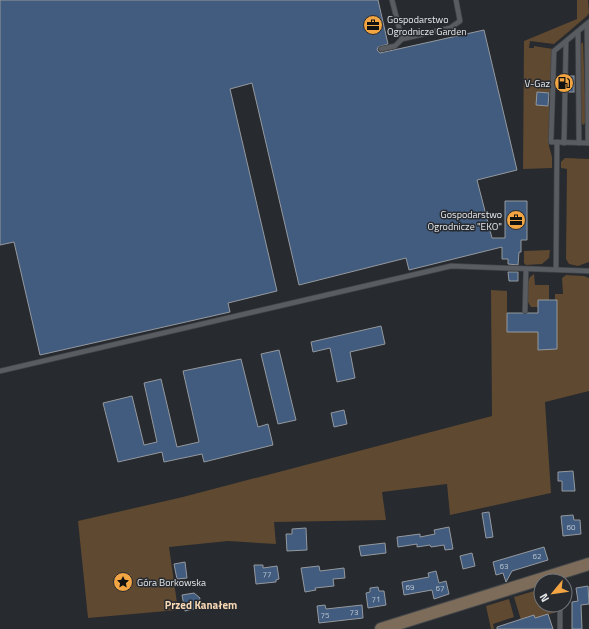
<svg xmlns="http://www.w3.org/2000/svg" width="589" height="629" font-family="'Titillium Web',sans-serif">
	<rect width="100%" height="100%" fill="#272a2f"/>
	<!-- green -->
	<g fill="#5f4930">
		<polygon points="577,0 588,0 589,13 587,16 554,44 530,41 529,48 534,48 534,46 553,49 550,93 537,92 537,105 549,106 549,146 552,157 552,168 523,169 524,41 577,19"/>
		<polygon points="583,42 586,122 583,125 581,122 581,44"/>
		<polygon points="565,158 589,159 589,262 578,266 569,264 566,259 567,169 561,168 561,162"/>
		<polygon points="550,250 549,258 542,264 526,265 524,263 524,251"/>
		<polygon points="534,274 535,285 549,285 549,300 538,300 538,307 531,307 528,302 528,282 530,277"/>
		<polygon points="566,275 584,276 589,278 589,391 545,402 551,493 450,515 447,484 382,492 386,520 274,522 276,544 228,541 169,547 178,610 88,618 78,521 183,497 492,416 491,290 507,291 507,331 538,332 538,350 557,349 557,300 555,300 555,294 563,294 562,278"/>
		<polygon points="541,589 541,605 557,605 557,612 535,618 534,615 521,620 514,597"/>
		<polygon points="509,599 514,617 493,624 494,629 491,629 486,606"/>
	</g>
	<!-- building -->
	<g fill="#415c7f" stroke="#95999e">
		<polygon points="0,0 378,0 388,44 378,47 377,50 380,53 484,30 517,170 477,180 492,238 505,238 505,201 527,201 527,240 521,240 521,252 519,252 518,265 508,264 508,259 502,259 502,247 409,270 406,258 299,285 252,83 230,89 277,291 228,303 230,312 40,355 14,242 0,245"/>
		<rect x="569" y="76" width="5" height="16"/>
		<polygon points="537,92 549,93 548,106 536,105"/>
		<polygon points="508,272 518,272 518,281 509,281"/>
		<polygon points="538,300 557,300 557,349 538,350 538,332 507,332 507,313 538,313"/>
		<polygon points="381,326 385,344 350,352 355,378 337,382 330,348 313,352 311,342"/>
		<polygon points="279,350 296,420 278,424 261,354"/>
		<polygon points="241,359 258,427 268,424 273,445 204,462 202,454 164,462 162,452 118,462 103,403 132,396 144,445 157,442 144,383 161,379 177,447 199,442 183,371"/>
		<polygon points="344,410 347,424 334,427 331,413"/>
		<polygon points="573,471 575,491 562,491 562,481 558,481 558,472"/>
		<polygon points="489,512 493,537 486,538 482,513"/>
		<polygon points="573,515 574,520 580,520 581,534 563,536 561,516"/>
		<polygon points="449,527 453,549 445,550 444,545 431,547 430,545 417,547 417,544 398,547 397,537 420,534 420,537 435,534 434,530"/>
		<polygon points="306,528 307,550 287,551 286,534 292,534 292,529"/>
		<polygon points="385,543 386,553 361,556 359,546"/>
		<polygon points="544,547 548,560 512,571 506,582 503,573 496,575 493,562"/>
		<polygon points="472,553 475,566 463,569 460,556"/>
		<polygon points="185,562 187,578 177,579 174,564"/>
		<polygon points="254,565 263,565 263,568 277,566 279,579 276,580 276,582 256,584"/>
		<polygon points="319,566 320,571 344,568 345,578 333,579 334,586 315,588 316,590 305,592 301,568"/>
		<polygon points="436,571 439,583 446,581 449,594 434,599 432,590 404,595 402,582 429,577 428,573"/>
		<polygon points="588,586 589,604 581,605 582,629 572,629 572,602 578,601 576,588"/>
		<polygon points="378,587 379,591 384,591 386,605 368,608 366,593 370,592 370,588"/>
		<polygon points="194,593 200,598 198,608 185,611 182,595"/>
		<polygon points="325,605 326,609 362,605 363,618 319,623 317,606"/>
		<polygon points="548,614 553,629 497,629 497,627 534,615 535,618"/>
	</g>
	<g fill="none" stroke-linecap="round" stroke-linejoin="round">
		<defs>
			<g id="lane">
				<polyline points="392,0 402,39 450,28 460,21 456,0"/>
				<polyline points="589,22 554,51 551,142 589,143"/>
				<polyline points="587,24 588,143"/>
				<polyline points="578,32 579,143"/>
				<polyline points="381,49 395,46 402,39"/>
				<polyline points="564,143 566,42"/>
				<polyline points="556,269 557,142"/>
				<polyline points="525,311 526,269"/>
				<polyline points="0,371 451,266 589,271"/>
				<polyline points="560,629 560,605"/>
			</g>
			<polyline id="secondary" points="381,629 589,564"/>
		</defs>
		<!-- lane casing -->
		<use href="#lane" stroke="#43464a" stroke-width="6"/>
		<!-- secondary casing -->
		<use href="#secondary" stroke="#43464a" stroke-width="14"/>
		<!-- lane -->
		<use href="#lane" stroke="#595d62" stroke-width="4.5"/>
		<!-- secondary -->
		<use href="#secondary" stroke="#7c6c59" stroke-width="12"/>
	</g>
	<!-- icons -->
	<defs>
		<symbol id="office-disc" viewBox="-11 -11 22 22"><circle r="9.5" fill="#f2a542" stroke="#272a2f"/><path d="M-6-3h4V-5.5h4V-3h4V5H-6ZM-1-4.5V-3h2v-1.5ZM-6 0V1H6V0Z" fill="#111"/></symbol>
		<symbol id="fuel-disc" viewBox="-11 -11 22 22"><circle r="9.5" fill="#f2a542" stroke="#272a2f"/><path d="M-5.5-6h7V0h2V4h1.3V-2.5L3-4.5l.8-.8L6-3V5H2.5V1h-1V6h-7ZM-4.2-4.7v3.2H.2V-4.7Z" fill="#111"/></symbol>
		<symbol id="sight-disc" viewBox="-11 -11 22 22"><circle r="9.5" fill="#f2a542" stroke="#272a2f"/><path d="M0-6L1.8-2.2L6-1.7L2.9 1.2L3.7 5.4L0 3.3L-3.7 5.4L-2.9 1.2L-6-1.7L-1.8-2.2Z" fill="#111"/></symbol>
	</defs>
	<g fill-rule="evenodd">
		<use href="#office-disc" x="362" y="14" width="22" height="22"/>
		<use href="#fuel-disc" x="553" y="72" width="22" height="22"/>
		<use href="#office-disc" x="505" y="209" width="22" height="22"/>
		<use href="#sight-disc" x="112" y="571" width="22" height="22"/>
	</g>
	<g text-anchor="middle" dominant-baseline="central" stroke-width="3" stroke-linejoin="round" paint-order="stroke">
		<!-- number labels -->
		<g font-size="8" fill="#bdc6d0">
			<text x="571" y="527">60</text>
			<text x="537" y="556">62</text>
			<text x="504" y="566">63</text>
			<text x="267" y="574">77</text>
			<text x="410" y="587">69</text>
			<text x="440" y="588">67</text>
			<text x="376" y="599">71</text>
			<text x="354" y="612">73</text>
			<text x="325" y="615">75</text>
		</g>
		<!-- poi labels -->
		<g font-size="10" fill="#e6e9eb" stroke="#272a2f" text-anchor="start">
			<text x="387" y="19">Gospodarstwo<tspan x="387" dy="12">Ogrodnicze Garden</tspan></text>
			<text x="550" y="83" text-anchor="end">V-Gaz</text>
			<text x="502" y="214" text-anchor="end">Gospodarstwo<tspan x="502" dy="12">Ogrodnicze "EKO"</tspan></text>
			<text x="137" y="582">Góra Borkowska</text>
		</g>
		<!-- neighbourhood labels -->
		<g font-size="11" font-weight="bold" fill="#f9d8b4" stroke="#272a2f">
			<text x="201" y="605">Przed Kanałem</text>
		</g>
	</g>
	<!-- north arrow -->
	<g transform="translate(553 593) rotate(241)"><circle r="19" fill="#272a2f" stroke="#73767a"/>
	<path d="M0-3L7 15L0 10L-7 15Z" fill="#f2a542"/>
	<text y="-6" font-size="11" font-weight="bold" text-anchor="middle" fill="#e6e9eb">N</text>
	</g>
</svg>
